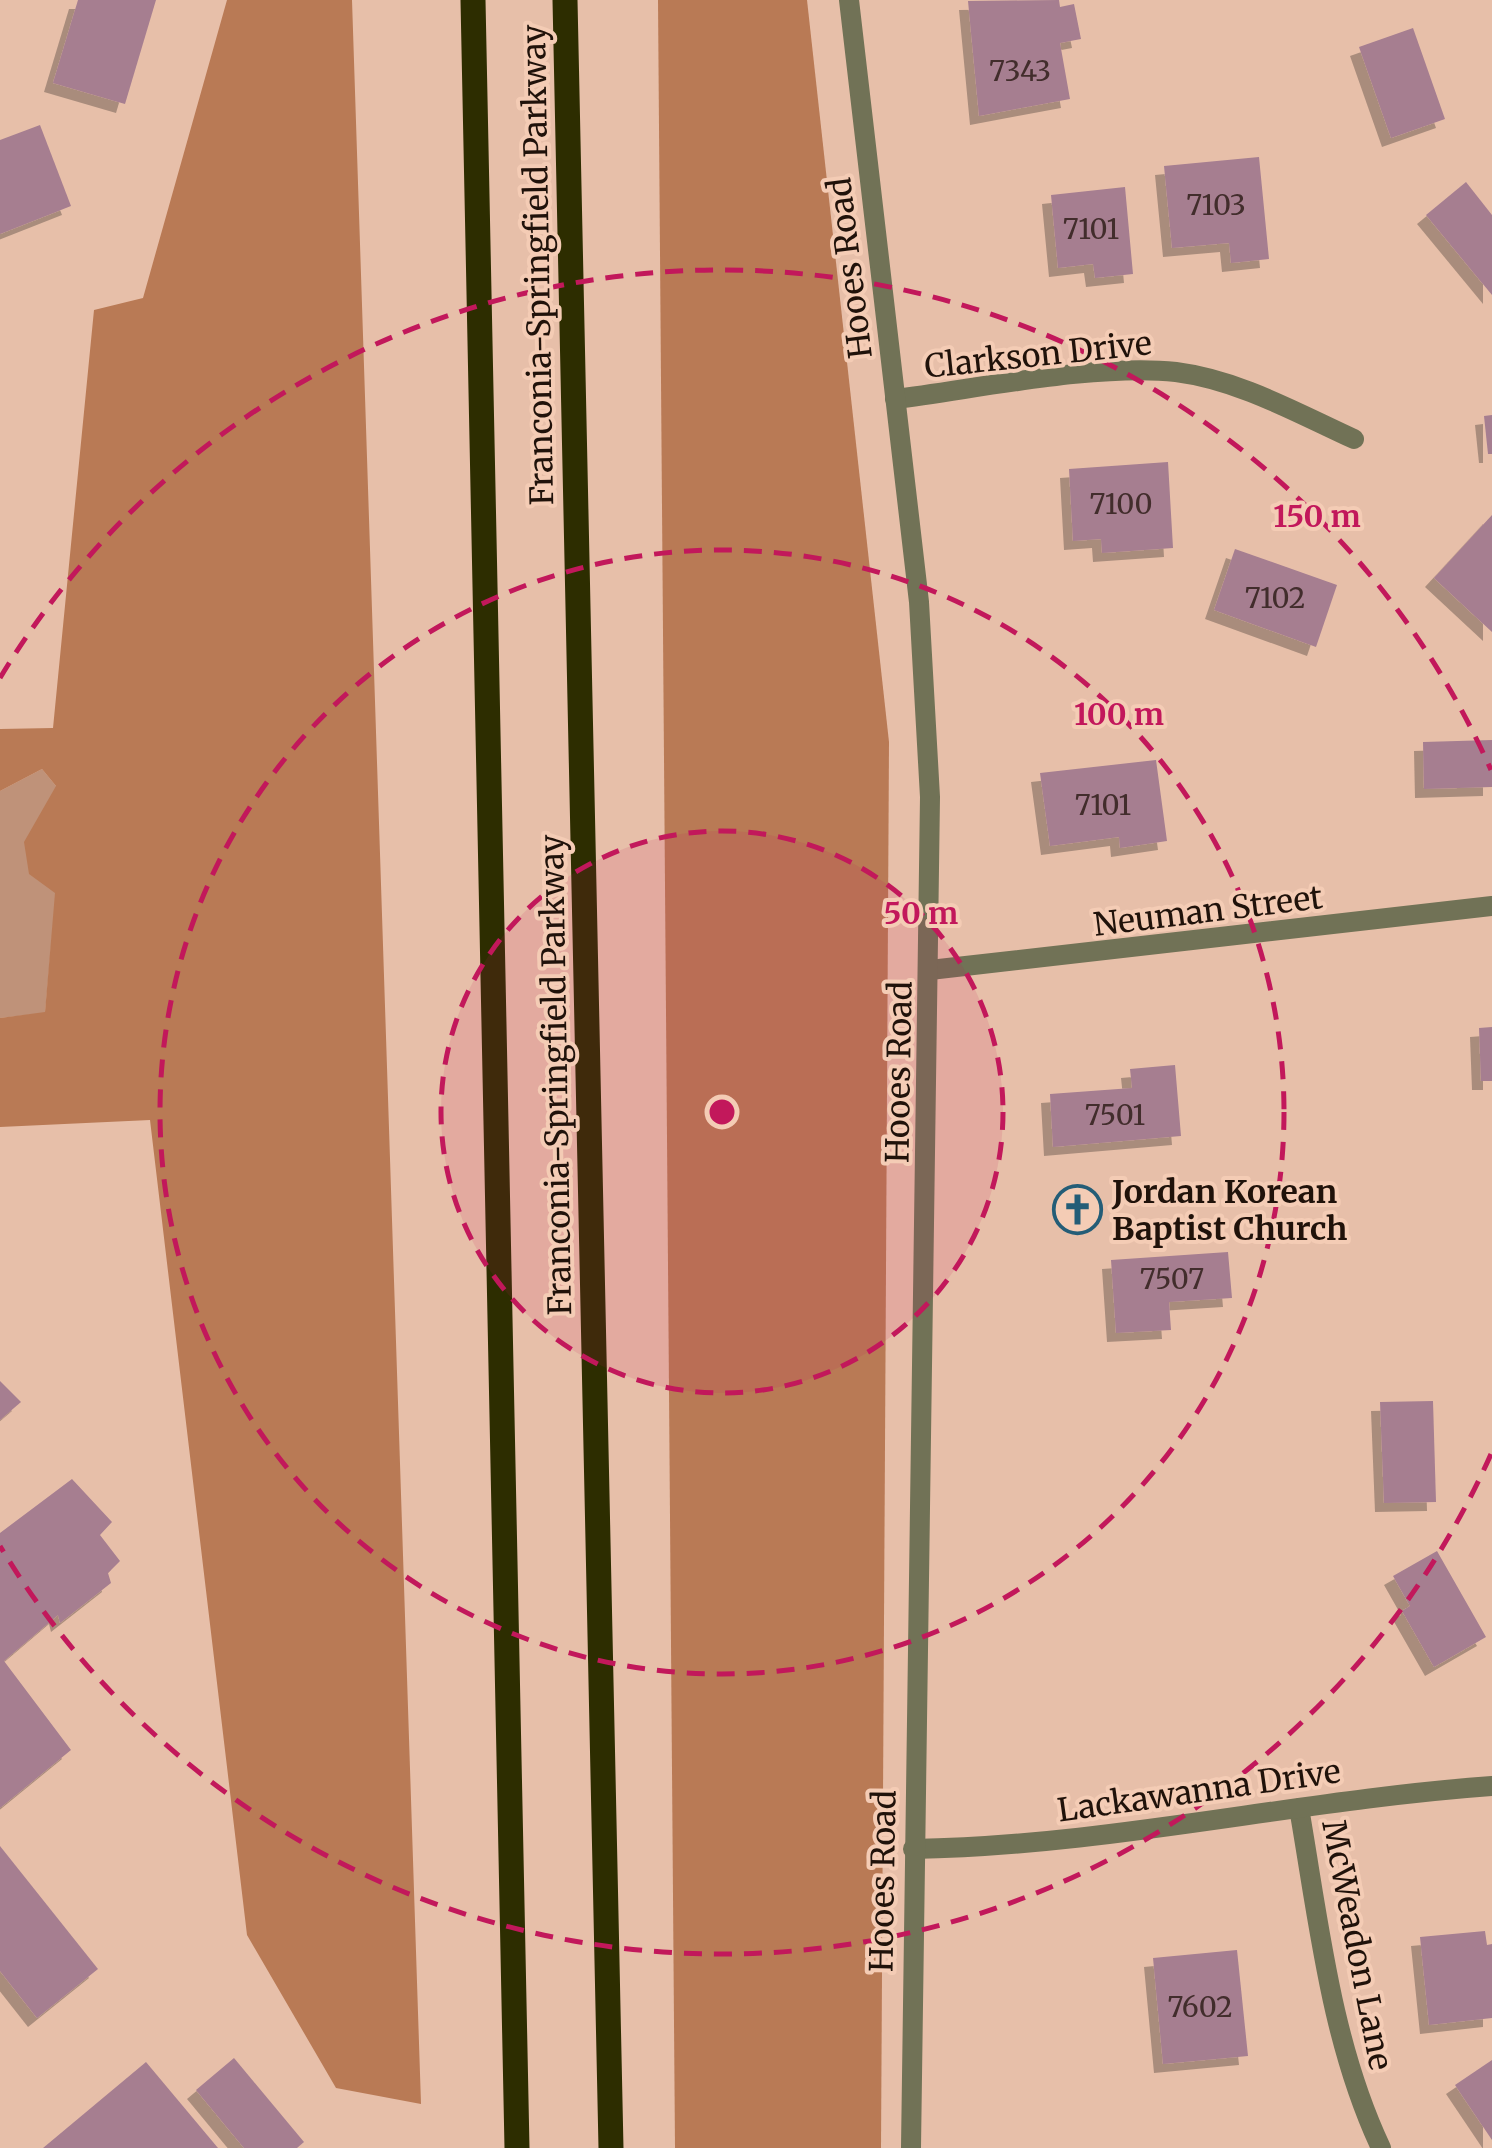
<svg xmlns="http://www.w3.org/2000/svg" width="1492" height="2148" font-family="Merriweather,serif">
	<defs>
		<filter id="shadow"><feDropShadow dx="-9" dy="9" stdDeviation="0" flood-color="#0004"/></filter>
	</defs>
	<rect width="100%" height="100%" fill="#e7bfa9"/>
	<!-- green -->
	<polygon fill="#bf9279" points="42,769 56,786 56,892 45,1013 0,1018 0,791"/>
	<!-- forest -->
	<g fill="#b97a55">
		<polygon points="227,0 352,0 421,2104 336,2088 247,1935 150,1120 0,1127 0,1018 45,1012 55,893 29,874 24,842 56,786 42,769 0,791 0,729 53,728 94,310 143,298"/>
		<polygon points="658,0 807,0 889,742 881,2148 675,2148"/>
	</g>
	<!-- building -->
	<g fill="#a67e90" filter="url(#shadow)">
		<polygon points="78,0 156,0 125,104 53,83"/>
		<polygon points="1059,0 1060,7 1074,4 1081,39 1060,43 1070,99 979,116 968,1"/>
		<polygon points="1413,28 1445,119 1391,138 1359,47"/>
		<polygon points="40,125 71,206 0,234 0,140"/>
		<polygon points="1259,157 1269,259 1231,263 1229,243 1172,248 1164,166"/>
		<polygon points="1466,182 1492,215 1492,295 1426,215"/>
		<polygon points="1125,187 1133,274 1095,278 1093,264 1058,268 1051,195"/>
		<polygon points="1492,415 1492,454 1488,454 1484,416"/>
		<polygon points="1168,462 1173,548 1102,553 1101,539 1073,541 1069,469"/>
		<polygon points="1492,515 1492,632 1434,578"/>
		<polygon points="1235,549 1337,585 1316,647 1214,610"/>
		<polygon points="1492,740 1492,787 1424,789 1423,742"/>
		<polygon points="1156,760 1167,841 1120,848 1119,837 1050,846 1040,773"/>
		<polygon points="1492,1027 1492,1081 1481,1081 1479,1028"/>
		<polygon points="1175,1065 1181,1136 1053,1147 1050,1094 1132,1088 1130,1069"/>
		<polygon points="1228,1252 1232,1298 1169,1302 1171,1330 1116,1333 1111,1260"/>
		<polygon points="0,1381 21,1402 0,1420"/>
		<polygon points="1433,1401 1436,1502 1384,1503 1380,1402"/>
		<polygon points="72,1479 112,1522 100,1535 120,1561 108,1573 111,1583 60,1623 58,1615 4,1661 71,1750 0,1808 0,1533"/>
		<polygon points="1437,1551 1486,1637 1434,1667 1402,1611 1410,1606 1393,1576"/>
		<polygon points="0,1846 98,1969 37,2018 0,1971"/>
		<polygon points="1485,1931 1487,1945 1492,1944 1492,2018 1429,2025 1420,1937"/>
		<polygon points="1237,1950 1248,2056 1163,2064 1153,1958"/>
		<polygon points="234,2058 304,2142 297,2148 244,2148 196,2090"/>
		<polygon points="1492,2060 1492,2140 1455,2085"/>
		<polygon points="146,2062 218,2148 43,2148"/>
	</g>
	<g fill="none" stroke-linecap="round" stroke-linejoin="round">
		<!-- minor -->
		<g stroke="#717256" stroke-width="20">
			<path d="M 895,399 C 976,389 1098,363 1176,372 C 1239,380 1297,413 1354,439"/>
			<polyline points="930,970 1492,906"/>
			<path d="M 1299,1808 C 1319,1923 1331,2042 1381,2148"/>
			<path d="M 913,1849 C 1107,1846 1298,1800 1492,1786"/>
		</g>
		<!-- tertiary -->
		<polyline stroke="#717256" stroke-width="20" points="849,0 919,602 930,797 911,2148"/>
		<!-- primary -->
		<g stroke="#2d2d00" stroke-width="25">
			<polyline points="473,0 517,2148"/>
			<polyline points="565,0 611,2148"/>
		</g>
	</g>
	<!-- distance rings -->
	<circle cx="722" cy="1112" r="281" fill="#c2185b" fill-opacity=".12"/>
	<g fill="none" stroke="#c2185b" stroke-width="5" stroke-dasharray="18 12">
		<circle cx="722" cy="1112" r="281"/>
		<circle cx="722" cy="1112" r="562"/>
		<path d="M1491 1454A842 842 0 0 1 0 1546M0 678A842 842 0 0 1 1491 770"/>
	</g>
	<!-- icons -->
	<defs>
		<symbol id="church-ring" viewBox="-11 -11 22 22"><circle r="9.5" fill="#f4ccb5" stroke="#245d77" stroke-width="1.5"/><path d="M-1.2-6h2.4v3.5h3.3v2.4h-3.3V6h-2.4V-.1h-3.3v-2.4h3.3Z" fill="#245d77"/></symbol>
	</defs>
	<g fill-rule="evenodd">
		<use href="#church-ring" x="1050" y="1182" width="55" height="55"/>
	</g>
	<g text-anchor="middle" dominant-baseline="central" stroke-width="8" stroke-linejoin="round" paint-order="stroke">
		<!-- number labels -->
		<g font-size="28" fill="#422d2c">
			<text x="1020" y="71">7343</text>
			<text x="1216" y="205">7103</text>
			<text x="1091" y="229">7101</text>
			<text x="1121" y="504">7100</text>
			<text x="1275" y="598">7102</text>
			<text x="1103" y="805">7101</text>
			<text x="1115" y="1115">7501</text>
			<text x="1172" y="1279">7507</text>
			<text x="1200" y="2007">7602</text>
		</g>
		<!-- street labels -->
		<g font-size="32" fill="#20120a" stroke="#f4ccb5">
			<text transform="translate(538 265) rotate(-91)">Franconia-Springfield Parkway</text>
			<text transform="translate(850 268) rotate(-97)">Hooes Road</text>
			<text transform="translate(1038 355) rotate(-6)">Clarkson Drive</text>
			<text transform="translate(1208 911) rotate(-7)">Neuman Street</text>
			<text transform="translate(899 1072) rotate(-89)">Hooes Road</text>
			<text transform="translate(556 1075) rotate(-91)">Franconia-Springfield Parkway</text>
			<text transform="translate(1199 1791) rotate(-8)">Lackawanna Drive</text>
			<text transform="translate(883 1881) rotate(-89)">Hooes Road</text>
			<text transform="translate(1357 1945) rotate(79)">McWeadon Lane</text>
		</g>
		<!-- poi labels -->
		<g font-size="32" font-weight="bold" fill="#20120a" stroke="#f4ccb5" text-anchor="start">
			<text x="1112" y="1192">Jordan Korean<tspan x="1112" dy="37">Baptist Church</tspan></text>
		</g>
	</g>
	<circle cx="722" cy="1112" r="15" fill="#c2185b" stroke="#f4ccb5" stroke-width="5"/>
	<g font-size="30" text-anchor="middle" font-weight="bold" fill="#c2185b" stroke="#f4ccb5" stroke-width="8" stroke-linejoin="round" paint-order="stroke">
		<text x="1317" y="527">150 m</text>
		<text x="1119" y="725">100 m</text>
		<text x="921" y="924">50 m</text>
	</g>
</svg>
